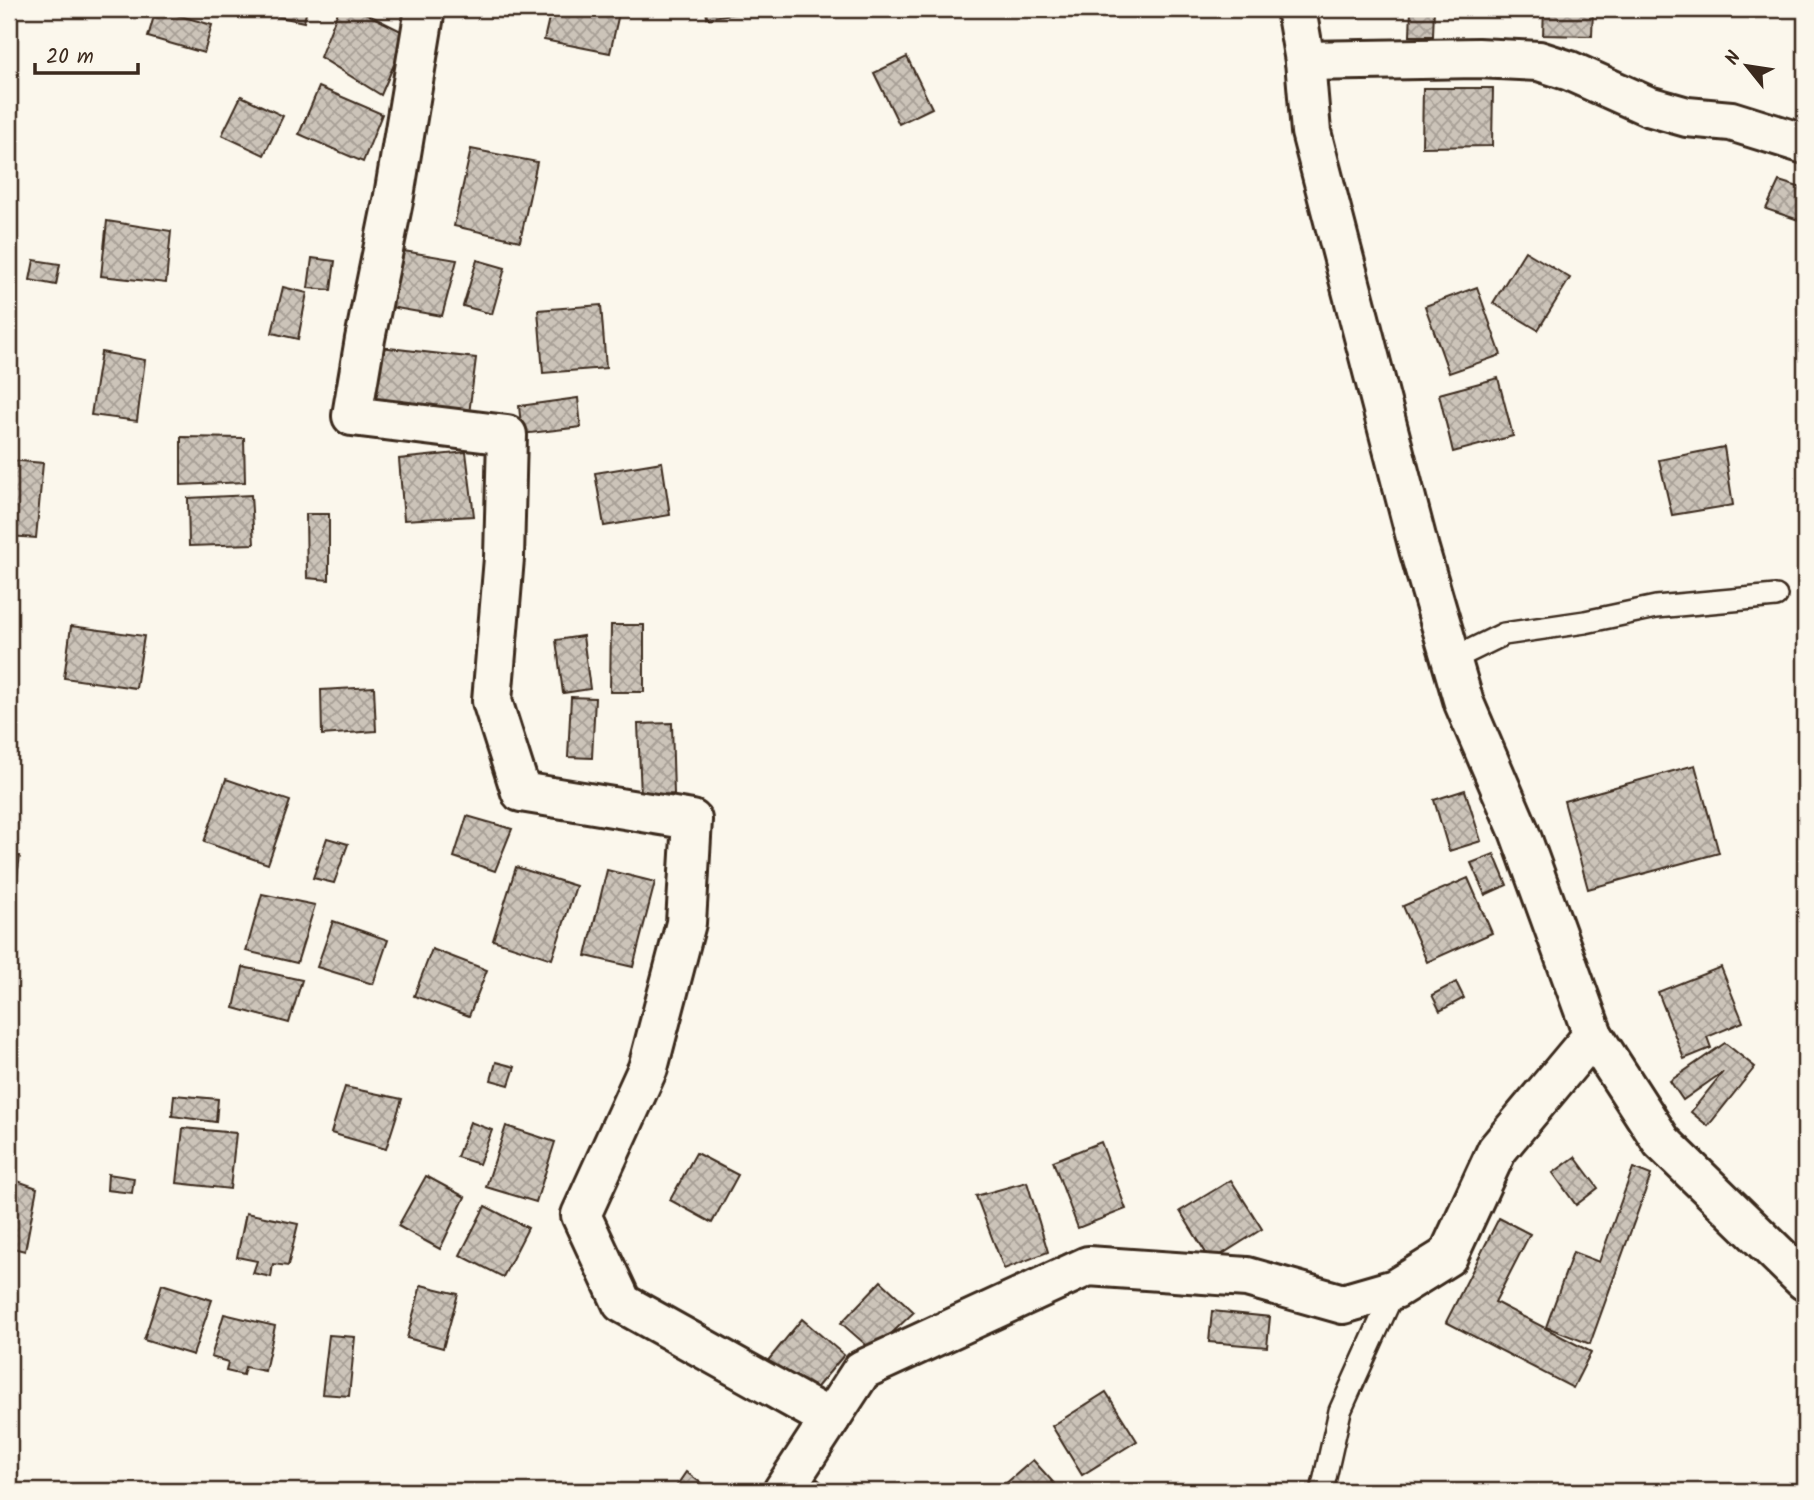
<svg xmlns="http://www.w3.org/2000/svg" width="1814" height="1500" font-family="Kalam,sans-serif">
	<defs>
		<pattern id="building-cross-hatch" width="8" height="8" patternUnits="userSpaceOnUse" patternTransform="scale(1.75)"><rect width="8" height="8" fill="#ccc4b9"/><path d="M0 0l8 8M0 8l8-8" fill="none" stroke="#a79f96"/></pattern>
	</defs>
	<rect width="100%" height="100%" fill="#fbf7ec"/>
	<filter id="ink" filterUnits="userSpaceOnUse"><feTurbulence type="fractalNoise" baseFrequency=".0143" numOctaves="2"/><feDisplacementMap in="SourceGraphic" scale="14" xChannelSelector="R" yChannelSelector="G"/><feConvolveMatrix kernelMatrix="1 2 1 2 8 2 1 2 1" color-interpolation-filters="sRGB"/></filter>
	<g filter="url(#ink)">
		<!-- building -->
		<g fill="url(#building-cross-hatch)" stroke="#3b2a1e" stroke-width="2">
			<polygon points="156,9 212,25 204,53 148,37"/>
			<polygon points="257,9 307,9 304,22 256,12"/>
			<polygon points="339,9 357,9 407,34 381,95 320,57"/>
			<polygon points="551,9 620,9 610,53 544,40"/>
			<polygon points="706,9 757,9 757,10 707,18"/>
			<polygon points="1411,9 1434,9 1433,36 1410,36"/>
			<polygon points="1544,9 1593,9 1592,36 1543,35"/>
			<polygon points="907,57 932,108 899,124 874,73"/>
			<polygon points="319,87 382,114 363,162 299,134"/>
			<polygon points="1423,88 1493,88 1492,146 1422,147"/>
			<polygon points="241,96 283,116 264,155 222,135"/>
			<polygon points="471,149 537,162 520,241 454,226"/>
			<polygon points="1779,181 1805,189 1805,222 1766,209"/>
			<polygon points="107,221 171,231 166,283 101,276"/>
			<polygon points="392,249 457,260 442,316 379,305"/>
			<polygon points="1525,251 1570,278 1538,330 1493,303"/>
			<polygon points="312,258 335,261 331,290 308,288"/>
			<polygon points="34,260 60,264 56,285 30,280"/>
			<polygon points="477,260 505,268 492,314 463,306"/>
			<polygon points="283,287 307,293 298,339 272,333"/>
			<polygon points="1477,287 1501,355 1449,373 1425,306"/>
			<polygon points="601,305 606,368 543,373 538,310"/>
			<polygon points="380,347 476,358 469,414 374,403"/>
			<polygon points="101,352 145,360 137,421 91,415"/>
			<polygon points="1498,378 1513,436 1453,452 1439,394"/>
			<polygon points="578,398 581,427 522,434 519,406"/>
			<polygon points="181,437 244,438 245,482 181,485"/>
			<polygon points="1724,447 1733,505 1672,515 1659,460"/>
			<polygon points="466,452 474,516 404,520 399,459"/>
			<polygon points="9,460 43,463 36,538 9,536"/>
			<polygon points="662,462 670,515 604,526 595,473"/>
			<polygon points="251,495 254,544 189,546 188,498"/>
			<polygon points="306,514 329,514 329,580 307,578"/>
			<polygon points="611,625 644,625 644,692 610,692"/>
			<polygon points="71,626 144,636 136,688 64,678"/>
			<polygon points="583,636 590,689 563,693 556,640"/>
			<polygon points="374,687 376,731 322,735 321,690"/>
			<polygon points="571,697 595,698 592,758 568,757"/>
			<polygon points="672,723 674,794 641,796 638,724"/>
			<polygon points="1695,765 1719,853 1588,889 1564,801"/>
			<polygon points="226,779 290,801 268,864 204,842"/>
			<polygon points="1465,790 1481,841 1449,851 1434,800"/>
			<polygon points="467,816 512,829 495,871 454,857"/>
			<polygon points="327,838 348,844 334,883 313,878"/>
			<polygon points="1494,854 1507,885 1485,895 1471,863"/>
			<polygon points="9,856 20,856 12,911 9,911"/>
			<polygon points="516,867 576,886 552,959 493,940"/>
			<polygon points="607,870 655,882 633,967 586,956"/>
			<polygon points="1468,878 1492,933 1427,962 1403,906"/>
			<polygon points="262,894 315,905 297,963 246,951"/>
			<polygon points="333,921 388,940 373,984 317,967"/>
			<polygon points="432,949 487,970 469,1016 414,996"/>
			<polygon points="243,967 302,980 289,1023 234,1008"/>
			<polygon points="1721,967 1743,1022 1707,1037 1711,1048 1684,1059 1658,992"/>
			<polygon points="1456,982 1464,998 1440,1011 1432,995"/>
			<polygon points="1725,1043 1755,1067 1708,1126 1691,1112 1723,1072 1683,1100 1670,1081"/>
			<polygon points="496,1062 515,1067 509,1085 491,1080"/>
			<polygon points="345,1087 402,1099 386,1149 331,1133"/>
			<polygon points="174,1095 218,1099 216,1122 172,1116"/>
			<polygon points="470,1122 492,1130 479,1164 457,1157"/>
			<polygon points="506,1126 555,1142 536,1202 486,1187"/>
			<polygon points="183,1128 236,1133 230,1189 177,1183"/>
			<polygon points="1101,1142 1126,1209 1078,1228 1053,1161"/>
			<polygon points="696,1153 738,1175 712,1223 670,1200"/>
			<polygon points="1575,1157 1598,1188 1576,1205 1553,1173"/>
			<polygon points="1633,1168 1651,1175 1590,1344 1546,1327 1573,1252 1599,1262"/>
			<polygon points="108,1174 134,1178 132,1193 107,1190"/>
			<polygon points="426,1176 465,1197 440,1249 398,1226"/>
			<polygon points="9,1178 37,1188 25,1251 9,1247"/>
			<polygon points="1231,1180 1262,1229 1211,1261 1180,1211"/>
			<polygon points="1027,1182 1048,1252 1004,1269 976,1196"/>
			<polygon points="485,1206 528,1228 503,1277 460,1255"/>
			<polygon points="246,1213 298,1224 288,1266 273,1264 271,1277 253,1273 257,1261 237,1257"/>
			<polygon points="1499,1218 1530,1234 1495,1302 1591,1352 1573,1388 1446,1322"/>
			<polygon points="881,1281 914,1312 873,1351 841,1323"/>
			<polygon points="162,1284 212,1300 193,1355 144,1340"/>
			<polygon points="421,1285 458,1294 443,1348 407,1338"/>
			<polygon points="1212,1311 1270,1317 1267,1347 1209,1342"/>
			<polygon points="224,1314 275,1326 265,1371 245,1367 243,1375 226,1371 228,1362 211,1357"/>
			<polygon points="802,1319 844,1355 807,1399 765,1364"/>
			<polygon points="329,1335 355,1337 349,1396 322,1394"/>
			<polygon points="1106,1392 1137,1441 1082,1475 1052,1426"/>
			<polygon points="1033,1460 1061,1491 997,1491"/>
			<polygon points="686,1472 711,1490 710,1491 673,1491"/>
			<polygon points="814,1476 832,1491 801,1491"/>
		</g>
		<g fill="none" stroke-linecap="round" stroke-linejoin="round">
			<defs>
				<g id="lane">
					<polyline points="1451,660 1504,634 1585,622 1656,607 1776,596"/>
					<polyline points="1322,1491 1340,1411 1395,1289"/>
				</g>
				<g id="street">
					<polyline points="425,9 394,196 365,339 352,416 507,435 504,558 492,701 521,792 692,820 686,923 648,1068 581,1215 622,1303 830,1419"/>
					<polyline points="1296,9 1305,61 1311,132 1419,549 1464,703 1519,831 1593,1035 1662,1142 1805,1281"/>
					<polyline points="1305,61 1478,58 1539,61 1570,71 1648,106 1687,117 1731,121 1805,144"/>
					<polyline points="783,1491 862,1370 1088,1266 1247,1277 1343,1304 1395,1289 1448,1256 1497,1150 1593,1035"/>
				</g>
			</defs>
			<!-- lane casing -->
			<use href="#lane" stroke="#3b2a1e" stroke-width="26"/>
			<!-- street casing -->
			<use href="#street" stroke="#3b2a1e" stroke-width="44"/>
			<!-- lane -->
			<use href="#lane" stroke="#fbf7ec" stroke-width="21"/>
			<!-- street -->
			<use href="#street" stroke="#fbf7ec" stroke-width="38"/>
		</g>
	</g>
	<!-- margin -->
	<rect width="1814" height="1500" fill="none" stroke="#fbf7ec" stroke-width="35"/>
	<rect x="18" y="18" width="1779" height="1465" fill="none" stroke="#3b2a1e" stroke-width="2.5" filter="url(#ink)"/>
	<!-- north arrow -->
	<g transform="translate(1747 66) rotate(300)" stroke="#fbf7ec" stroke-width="5" paint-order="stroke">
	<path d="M0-5L12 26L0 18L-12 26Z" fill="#3b2a1e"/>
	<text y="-10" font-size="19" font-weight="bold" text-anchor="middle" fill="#3b2a1e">N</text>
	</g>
	<!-- scale -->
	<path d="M35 63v10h103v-10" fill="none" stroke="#3b2a1e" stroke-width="3.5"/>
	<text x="46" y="63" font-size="21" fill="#3b2a1e" stroke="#fbf7ec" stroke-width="5" paint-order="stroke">20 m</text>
</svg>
